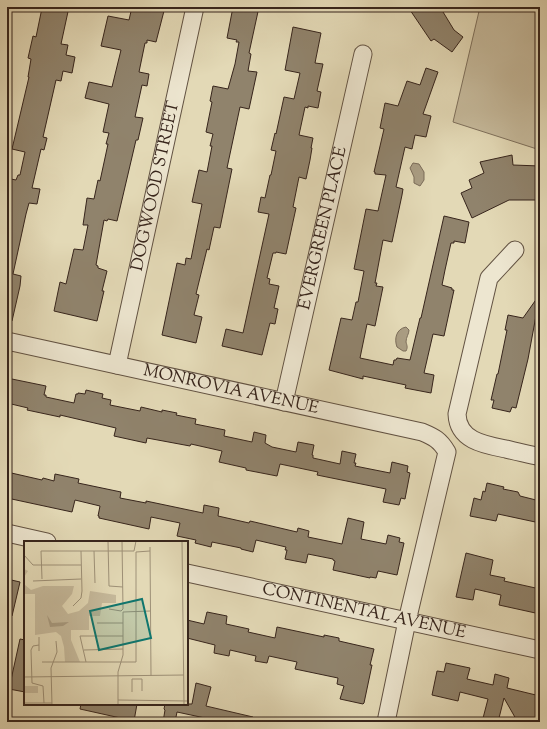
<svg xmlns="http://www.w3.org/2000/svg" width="547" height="729" font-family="'Sorts Mill Goudy',serif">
	<rect width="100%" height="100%" fill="#e3d9b6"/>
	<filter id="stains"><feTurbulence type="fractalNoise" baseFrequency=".005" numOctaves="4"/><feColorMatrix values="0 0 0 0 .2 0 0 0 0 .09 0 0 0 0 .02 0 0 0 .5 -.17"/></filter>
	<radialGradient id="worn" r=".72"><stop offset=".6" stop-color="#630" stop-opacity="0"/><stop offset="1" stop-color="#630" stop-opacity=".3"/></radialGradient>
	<!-- green -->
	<polygon fill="#c6ba9c" stroke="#7e705c" points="480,7 540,7 540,150 453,122"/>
	<!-- water -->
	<g fill="#a99c82" stroke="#7b6c59">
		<polygon points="413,163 419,164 424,172 424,180 420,186 414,183 414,177 410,168"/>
		<path d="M 406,327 L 409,330 C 409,334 406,337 406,342 C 407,346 408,347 406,351 L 403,351 L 397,347 C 394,339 396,329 406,327 Z"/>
	</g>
	<!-- building -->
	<g fill="#90836c" stroke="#37251c">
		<polygon points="56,7 69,7 61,44 68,45 66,55 75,57 72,73 63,71 61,81 56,80 43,137 47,138 44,150 41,149 32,188 40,189 37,204 29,203 26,214 13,274 21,276 20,286 12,321 7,320 7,200 11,179 16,180 18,175 20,175 25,152 12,149 29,77 28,77 31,59 28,58 33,36 36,37 42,8 56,11"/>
		<polygon points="132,7 165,7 156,42 147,40 147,43 145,43 139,72 149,74 147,86 142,85 135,117 143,118 138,140 136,140 117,221 108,219 107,221 104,220 96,265 98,266 98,268 107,271 102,291 104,291 97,321 54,311 60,282 66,284 74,249 83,250 88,225 83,225 87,198 94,199 98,180 100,181 108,144 106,144 109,133 103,132 109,104 85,98 89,82 112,87 121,50 101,46 108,16 129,20"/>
		<polygon points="233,7 259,7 249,53 251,54 248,71 257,72 249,109 240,107 227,168 232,169 220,228 214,227 209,250 207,249 196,294 199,295 194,315 202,317 196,343 162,335 177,263 185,265 186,258 191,259 202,204 192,202 199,170 207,172 212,146 210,146 213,134 206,132 212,102 210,101 213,86 228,89 235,64 239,42 236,42 237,40 227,38"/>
		<polygon points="408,7 440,7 454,30 463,37 452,52 434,39 431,41"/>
		<polygon points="293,27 321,33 315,63 323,64 317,91 321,92 318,108 308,106 308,108 305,107 299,135 313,138 311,148 312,148 310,160 306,179 299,177 293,207 296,208 286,254 276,252 276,253 273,253 267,278 270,279 269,284 279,286 274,308 278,309 275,324 270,323 262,355 222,346 226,329 243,333 269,214 258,212 261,197 265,198 270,175 271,175 276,151 271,150 275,133 276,134 284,97 294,99 300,73 285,70"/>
		<polygon points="426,68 438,72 423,114 431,116 426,137 415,135 412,149 405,147 396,187 403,189 402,195 392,242 383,240 375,283 377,283 376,286 383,287 375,326 367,324 360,358 393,365 394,360 396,360 397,358 410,360 420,318 421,318 444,216 469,222 465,243 454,241 454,243 451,243 445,270 442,285 452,288 452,290 454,290 444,336 433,334 424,373 434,375 431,393 405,388 406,385 363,376 363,379 329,370 341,318 352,320 356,302 358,302 364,271 354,269 366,209 378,211 386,175 375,174 375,172 374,172 384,129 380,128 385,103 398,106 407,81 420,85"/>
		<polygon points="512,155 513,165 540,166 540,200 509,200 472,218 461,193 472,188 469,180 484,173 480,162"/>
		<polygon points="540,294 528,359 516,408 512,407 510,412 492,408 494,400 491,400 497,374 498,374 507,330 505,330 508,315 523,318"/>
		<polygon points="7,378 46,386 44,395 46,395 46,397 74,403 76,394 78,394 78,393 85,394 86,390 103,394 102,398 111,400 110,405 140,411 141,407 162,412 162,410 177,413 176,415 196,419 195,424 225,430 224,436 252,442 254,432 266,435 265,443 272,447 296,452 298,442 314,445 312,455 313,455 313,458 340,464 342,451 356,454 354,463 356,463 355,466 390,473 392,462 408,466 407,472 410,473 405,499 401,498 399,505 383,502 386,489 317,475 318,472 280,464 277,476 246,470 246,468 219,462 222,451 191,444 190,446 147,438 146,443 114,436 116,428 60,415 60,417 27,410 28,408 7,403"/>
		<polygon points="7,472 42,480 43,478 54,481 55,474 79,479 78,483 121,492 120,498 146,503 146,501 203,513 204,505 219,508 218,516 249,523 250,521 297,532 298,528 309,531 308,537 342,544 348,518 364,522 361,539 386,544 388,535 400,538 399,542 404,543 397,575 378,571 376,578 370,577 370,578 333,570 335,561 333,560 333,559 308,554 306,563 285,559 287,550 285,550 286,547 256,540 253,552 241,549 241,548 212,542 211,547 195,543 196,540 177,536 180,523 151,517 149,529 99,518 99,516 98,516 100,506 75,500 72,512 7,498"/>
		<polygon points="487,483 504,487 503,489 518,492 520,496 540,501 540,523 498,514 496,521 470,516 474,498 481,500 483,491 485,492"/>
		<polygon points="466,553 493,560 490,575 505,578 504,581 540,589 540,614 499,605 501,595 475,589 473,600 456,597"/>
		<polygon points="7,579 20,582 12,616 7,615"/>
		<polygon points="207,612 227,616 226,624 249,629 248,632 275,638 277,627 324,637 324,635 339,638 339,641 374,649 370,665 372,665 364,703 363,704 340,699 344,686 337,684 338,678 295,669 297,662 269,656 267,663 255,661 256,656 230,650 229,656 214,653 215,645 187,638 187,620 204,624"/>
		<polygon points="20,639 25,640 25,692 9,689"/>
		<polygon points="446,663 470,668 467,679 493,685 495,674 509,678 507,688 540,696 540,712 538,722 530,722 516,719 504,698 498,722 482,722 488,699 460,692 458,701 432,695 437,671 444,672"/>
		<polygon points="196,683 211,687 206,706 253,717 253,722 205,722 205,718 177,712 175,722 163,722 165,710 164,709 165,704 192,704"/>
		<polygon points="81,704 137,704 134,721 80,709"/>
	</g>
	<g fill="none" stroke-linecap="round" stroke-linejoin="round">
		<defs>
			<g id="street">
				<path d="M 515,250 L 489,278 L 457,414 C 458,441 485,445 506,449 C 517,452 529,454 540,457"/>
				<path id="s1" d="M 7,341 L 422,432 C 434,437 440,440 447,452 L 407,621 L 386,722"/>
				<path id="s2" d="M 117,365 L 195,7"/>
				<path id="s3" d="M 284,402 L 363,54"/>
				<polyline points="7,533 47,542"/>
				<path id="s4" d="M 187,573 L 540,650"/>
			</g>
		</defs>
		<!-- street casing -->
		<use href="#street" stroke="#625242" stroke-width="19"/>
		<!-- street -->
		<use href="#street" stroke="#ede6d0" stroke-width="17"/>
	</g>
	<g text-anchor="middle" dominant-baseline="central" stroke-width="3" stroke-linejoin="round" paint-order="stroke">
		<!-- street labels -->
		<g font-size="17" fill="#37251c" stroke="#ede6d0">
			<text stroke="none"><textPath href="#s2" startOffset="183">DOGWOOD STREET</textPath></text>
			<text stroke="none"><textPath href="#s3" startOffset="178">EVERGREEN PLACE</textPath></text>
			<text stroke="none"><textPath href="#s1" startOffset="229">MONROVIA AVENUE</textPath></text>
			<text stroke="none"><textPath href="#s4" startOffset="181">CONTINENTAL AVENUE</textPath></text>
		</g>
	</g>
	<!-- overview -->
	<g transform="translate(24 541)">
		<rect width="164" height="164" fill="#e3d9b6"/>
		<path d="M 0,28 L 4,30 L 0,36 L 1,44 L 7,49 L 19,45 L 50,45 L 48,53 L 38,65 L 44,73 L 55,70 L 64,62 L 66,50 L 92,54 L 92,62 L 78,62 L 76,75 L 65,75 L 65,89 L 47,89 L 47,99 L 56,121 L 41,121 L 40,106 L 37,95 L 32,91 L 11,94 L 11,53 L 0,53 ZM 0,145 L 14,145 L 14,152 L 0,152 Z" fill="#c6ba9c"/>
		<path d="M 23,74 L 28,82 L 45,81 L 39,85 L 26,86 Z" fill="#a99c82"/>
		<path fill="none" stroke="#9e9178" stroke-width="1" d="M 84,0 L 85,45 L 99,46M 158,0 L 160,164M 126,6 L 127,135M 70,10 L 71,42M 0,14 L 9,24 L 57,24M 18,38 L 17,10 L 110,10 L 112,0M 9,40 L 57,38M 49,65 L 57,57 L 58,50 L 57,10M 85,68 L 97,70 L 99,68 L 98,0M 73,82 L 99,82M 15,96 L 15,110M 15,104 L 9,105 L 7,109 L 8,142 L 19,145 L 20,162M 60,109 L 99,108M 18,121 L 112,121 L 112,11 L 126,10M 62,121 L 56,95 L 99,95M 0,136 L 160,134M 108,151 L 108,138 L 118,138 L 118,150M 94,159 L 164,160M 0,162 L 28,162M 28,164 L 27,127 L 33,111 L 32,100M 94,164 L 94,131 L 99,114 L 99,71 L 126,70"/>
		<path fill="#0f766e" fill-opacity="0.15" stroke="#0f766e" stroke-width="2" d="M 118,58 L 127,97 L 75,109 L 66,70 Z"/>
		<rect width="164" height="164" fill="none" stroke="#37251c" stroke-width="2"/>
	</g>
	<!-- margin -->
	<rect width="547" height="729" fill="none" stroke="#e3d9b6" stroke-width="24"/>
	<rect x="8" y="8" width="531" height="713" fill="none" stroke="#37251c" stroke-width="2"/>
	<rect x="12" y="12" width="523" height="705" fill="none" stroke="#37251c"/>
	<rect width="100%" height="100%" filter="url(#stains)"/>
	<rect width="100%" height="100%" fill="url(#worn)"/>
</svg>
